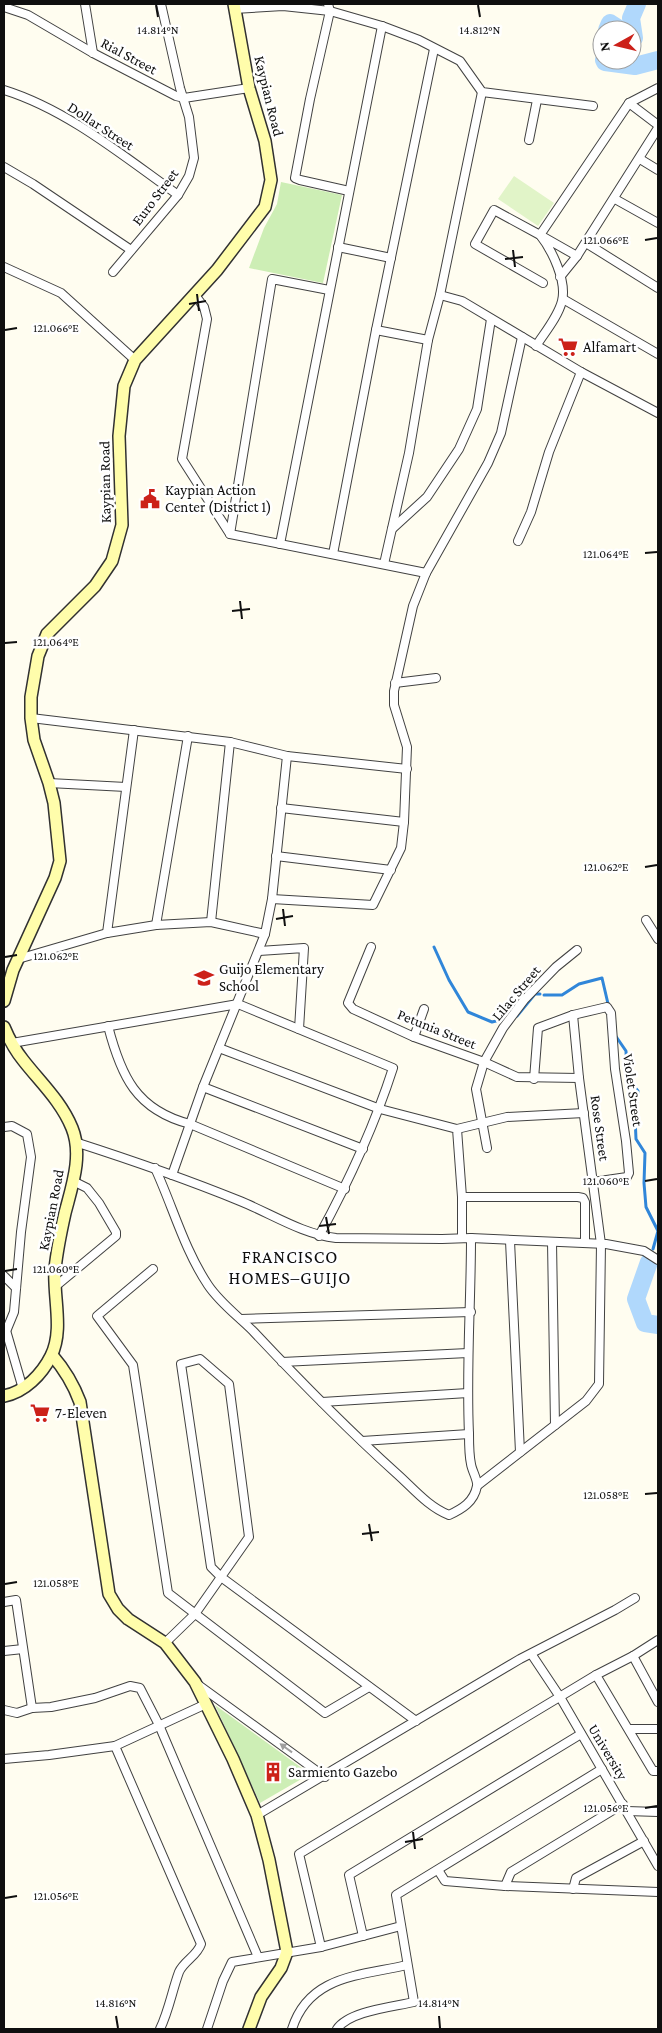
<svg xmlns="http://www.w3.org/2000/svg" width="662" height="2033" font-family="'Crimson Pro',serif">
	<rect width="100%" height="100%" fill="#fffdf0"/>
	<!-- green -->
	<g fill="#cdeeb5">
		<polygon points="281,182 342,195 323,283 249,268 264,228 277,204"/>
		<polygon points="215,1705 310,1774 260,1803"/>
	</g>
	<!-- pitch -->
	<polygon fill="#e1f4c8" points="514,176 554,203 538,226 498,199"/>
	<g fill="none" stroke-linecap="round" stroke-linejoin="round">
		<!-- stream -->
		<g stroke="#3086d9" stroke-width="3">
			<polyline points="434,947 449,980 468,1012 492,1022 508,1018"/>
			<polyline points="544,995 562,995 579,984 602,978 609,1008"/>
			<polyline points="514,1017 517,1016 535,994 540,994"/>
			<polyline points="615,1035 626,1051 627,1078 638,1091 635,1117 636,1139 645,1153 644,1183 646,1207 658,1231 653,1249"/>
		</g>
		<!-- river -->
		<g stroke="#b0d8fc" stroke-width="18">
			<polyline points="607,30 610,23 621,30"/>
			<polyline points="632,37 634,38 631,18 637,4"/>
			<polyline points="604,60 605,62 635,66 658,60"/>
			<polyline points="649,1262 636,1299 645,1323 658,1325"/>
		</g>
		<defs>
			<g id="street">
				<polyline points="85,4 93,53"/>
				<polyline points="328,4 330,11 310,99 295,178 300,180 349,191"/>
				<polyline points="4,7 28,15 93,53 176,96 184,98 249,88"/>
				<polyline points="234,9 283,6 330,11 382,26 419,40 460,61 482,92 593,106"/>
				<path d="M 4,90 C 68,110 123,156 178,195"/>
				<polyline points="629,103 658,125"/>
				<polyline points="529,140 537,100"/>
				<polyline points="640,159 658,170"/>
				<polyline points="4,167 33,184 131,250"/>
				<polyline points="615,199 658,223"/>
				<polyline points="586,243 658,288"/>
				<polyline points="338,247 391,258"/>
				<polyline points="577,256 658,128"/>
				<polyline points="4,267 61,293 135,360"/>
				<polyline points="113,272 178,195 189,176 194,158 189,117 180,88 161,4"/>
				<polyline points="543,283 475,244 494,210 540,235 629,103 658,88"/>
				<polyline points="194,294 204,307 207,319 182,459 230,534 426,573"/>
				<polyline points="440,295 462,301 581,372 658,413"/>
				<polyline points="563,299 658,354"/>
				<polyline points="376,330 428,340"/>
				<path d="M 536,346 C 545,332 558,317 562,301 C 567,281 552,250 540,235 L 577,256 L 560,277"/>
				<polyline points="392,529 427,497 459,449 477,409 491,319"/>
				<polyline points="230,534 272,279 329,290"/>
				<polyline points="518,541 531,512 549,452 581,372"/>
				<polyline points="280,544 382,26"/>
				<polyline points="333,554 376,330 434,49"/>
				<polyline points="384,564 409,453 428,340 440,295 482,92"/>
				<polyline points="395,683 436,678"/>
				<polyline points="31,718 230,742 287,756 407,769"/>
				<polyline points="134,730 107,933 156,925 211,922 265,934"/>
				<polyline points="49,783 126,787"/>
				<polyline points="281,808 404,822"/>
				<polyline points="276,856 391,870"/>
				<polyline points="272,899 373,905 401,848 404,822 407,747 394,705 394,691 413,606 426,573 488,463 501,433 522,337"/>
				<polyline points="646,920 658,939"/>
				<polyline points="211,922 230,742"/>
				<polyline points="156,925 188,736"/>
				<polyline points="371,947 348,1003 353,1009 414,1037 484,1062 517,1077 579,1078"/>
				<polyline points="259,951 304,948 299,1029"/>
				<polyline points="18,959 107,933"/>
				<path d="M 108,1026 C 121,1076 136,1110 190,1124 L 345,1189"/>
				<polyline points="414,1037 424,1009"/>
				<path d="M 12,1043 L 238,1004 L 393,1068 C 374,1127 349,1181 319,1236"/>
				<polyline points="219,1048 380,1109 457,1129 462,1197"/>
				<polyline points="534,1079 538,1028 573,1015 607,1007 611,1013 615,1069 626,1141 629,1173 627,1177 593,1182"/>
				<polyline points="203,1087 363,1149"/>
				<polyline points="4,1127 12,1126 27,1134 31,1157 21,1232 14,1312 7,1329"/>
				<polyline points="457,1129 507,1117 584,1113"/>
				<path d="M 75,1142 C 131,1160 186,1179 240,1201 C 272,1214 302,1234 336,1238 L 442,1239 L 471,1238 L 606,1244 L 644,1251 L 658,1260"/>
				<polyline points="487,1148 476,1089 484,1062 503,1028 524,1000 556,967 577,950"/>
				<path d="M 155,1168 C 173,1207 184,1249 208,1285 C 220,1303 238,1316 253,1331 C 299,1380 346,1428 396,1473 C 412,1487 428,1507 449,1515 C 462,1509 474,1502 477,1486 C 478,1480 472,1471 471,1464 C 469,1455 469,1444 469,1434 C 466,1368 471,1303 471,1238"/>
				<polyline points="172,1175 203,1087 265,934 272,899 287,756"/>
				<polyline points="462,1238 462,1197 578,1197 583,1198 585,1202 585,1243"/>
				<polyline points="510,1241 520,1452"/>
				<polyline points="552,1242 555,1425"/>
				<polyline points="153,1269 97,1316 133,1365 168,1593 325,1713 369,1687"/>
				<polyline points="4,1276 16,1288"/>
				<polyline points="56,1286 116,1236 116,1232 99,1203 87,1188 73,1181"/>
				<polyline points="241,1319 471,1312"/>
				<polyline points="5,1327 23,1389"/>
				<polyline points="282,1362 468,1353"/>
				<polyline points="322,1402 468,1393"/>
				<polyline points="362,1441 469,1434"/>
				<polyline points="478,1485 586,1401 599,1384 601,1244 579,1078 573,1015"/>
				<polyline points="4,1602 16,1600 32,1708"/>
				<polyline points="165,1643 195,1614 249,1537 229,1384 200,1359 181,1364 211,1567 221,1577 416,1721"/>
				<polyline points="4,1651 23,1649"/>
				<polyline points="532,1655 560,1697 658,1866"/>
				<polyline points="633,1656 658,1702"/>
				<polyline points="596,1675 653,1771 658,1771"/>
				<polyline points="197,1684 325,1777"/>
				<polyline points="4,1710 17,1713 32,1708 51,1707 95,1698 130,1686 140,1688 159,1725 258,1957"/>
				<polyline points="629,1729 658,1729"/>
				<polyline points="4,1759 49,1755 115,1746"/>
				<polyline points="627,1811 658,1812"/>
				<polyline points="257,1815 520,1659 615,1610 635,1598"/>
				<polyline points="438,1870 445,1881 505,1886 658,1892"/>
				<polyline points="505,1886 511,1872 623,1804"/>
				<polyline points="573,1889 576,1878 644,1841"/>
				<polyline points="363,1936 349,1875 581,1734"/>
				<polyline points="321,1947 299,1854 596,1675 633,1656 658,1640"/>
				<path d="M 160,2029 C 169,2010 172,1991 179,1972 C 184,1961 197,1956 201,1944 L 115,1746 L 206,1704"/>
				<polyline points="207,2029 223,1981 232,1962 321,1947 401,1926"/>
				<path d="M 292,2029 C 309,1975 360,1976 407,1965"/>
				<path d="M 337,2029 C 349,2011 393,2007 414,2002 L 396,1895 L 602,1769"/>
			</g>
			<g id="secondary">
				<polyline points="4,1001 13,970 55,878 60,861 54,803 49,783 34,740 31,718 31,697 38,656 47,634 95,586 112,561 122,525 119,436 124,386 135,360 217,270 265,207 271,180 265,141 249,88 234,4"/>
				<path d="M 4,1027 C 9,1039 15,1050 23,1060 C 40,1082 61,1101 72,1128 C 83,1155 72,1186 65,1213 C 61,1231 57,1250 55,1269 C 53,1297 64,1330 51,1356 C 42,1374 25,1392 4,1396"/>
				<path d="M 52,1355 C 65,1370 73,1383 80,1402 L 109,1594 L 118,1609 L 128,1619 L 165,1643 L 195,1682 L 233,1759 L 257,1815 L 269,1860 L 287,1952 L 281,1968 L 261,1997 L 249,2029"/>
			</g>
		</defs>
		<!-- street casing -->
		<use href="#street" stroke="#424242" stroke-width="10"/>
		<!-- secondary casing -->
		<use href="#secondary" stroke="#313131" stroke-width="14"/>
		<!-- street -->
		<use href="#street" stroke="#fff" stroke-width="8"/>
		<!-- secondary -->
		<use href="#secondary" stroke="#fffdab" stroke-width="11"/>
	</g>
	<!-- one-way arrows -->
	<defs><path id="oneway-solid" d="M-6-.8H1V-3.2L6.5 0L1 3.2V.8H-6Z" transform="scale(1.25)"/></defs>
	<use fill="#9f9f9f" href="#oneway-solid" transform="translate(286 1748) rotate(-144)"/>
	<!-- ticks -->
	<path fill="none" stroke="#0f0f0f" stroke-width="2" d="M 156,5 L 158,17M 478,5 L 480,17M 645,240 L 657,238M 513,250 L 515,267M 505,259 L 523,257M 197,294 L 199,311M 189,304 L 206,301M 5,330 L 17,328M 645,553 L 657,552M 240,601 L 242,619M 232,611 L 250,609M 5,643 L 17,642M 645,867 L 657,865M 283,909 L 285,926M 276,919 L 293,916M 5,957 L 17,955M 645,1181 L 657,1179M 326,1217 L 329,1234M 319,1226 L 336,1224M 5,1271 L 17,1269M 645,1494 L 657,1493M 369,1524 L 372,1541M 362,1534 L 379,1532M 5,1584 L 17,1582M 645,1808 L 657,1806M 413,1832 L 415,1849M 405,1842 L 423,1839M 5,1898 L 17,1896M 116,2016 L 118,2028M 439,2016 L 440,2028"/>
	<!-- icons -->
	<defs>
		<symbol id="supermarket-bare" viewBox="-9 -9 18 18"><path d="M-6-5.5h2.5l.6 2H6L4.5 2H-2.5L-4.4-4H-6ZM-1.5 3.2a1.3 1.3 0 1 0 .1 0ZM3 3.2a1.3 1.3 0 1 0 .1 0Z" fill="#cc2119" stroke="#fff" stroke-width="2.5" paint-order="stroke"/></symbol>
		<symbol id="civic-bare" viewBox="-9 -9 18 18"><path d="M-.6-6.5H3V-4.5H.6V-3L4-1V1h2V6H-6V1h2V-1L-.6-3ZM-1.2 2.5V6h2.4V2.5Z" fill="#cc2119" stroke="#fff" stroke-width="2.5" paint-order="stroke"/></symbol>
		<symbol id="school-bare" viewBox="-9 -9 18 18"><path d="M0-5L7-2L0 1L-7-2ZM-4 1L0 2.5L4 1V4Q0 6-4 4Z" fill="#cc2119" stroke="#fff" stroke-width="2.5" paint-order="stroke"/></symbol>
		<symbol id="building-bare" viewBox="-9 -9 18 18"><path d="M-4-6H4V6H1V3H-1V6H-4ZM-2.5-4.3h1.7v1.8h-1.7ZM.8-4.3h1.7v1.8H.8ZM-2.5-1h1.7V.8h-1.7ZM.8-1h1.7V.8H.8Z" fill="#cc2119" stroke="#fff" stroke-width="2.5" paint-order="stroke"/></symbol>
	</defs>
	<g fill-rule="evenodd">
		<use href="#supermarket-bare" x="554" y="333" width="28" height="28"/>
		<use href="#civic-bare" x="136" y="485" width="28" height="28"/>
		<use href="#school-bare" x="190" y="964" width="28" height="28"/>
		<use href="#supermarket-bare" x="26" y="1399" width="28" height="28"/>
		<use href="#building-bare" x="259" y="1758" width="28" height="28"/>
	</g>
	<g text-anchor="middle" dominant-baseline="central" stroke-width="5" stroke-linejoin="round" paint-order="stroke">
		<!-- street labels -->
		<g font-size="15" fill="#0f0f0f" stroke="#fff">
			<text transform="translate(129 56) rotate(28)">Rial Street</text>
			<text transform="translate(269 96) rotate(76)">Kaypian Road</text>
			<text transform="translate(101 126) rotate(33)">Dollar Street</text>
			<text transform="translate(155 197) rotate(-53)">Euro Street</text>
			<text transform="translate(105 482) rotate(-91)">Kaypian Road</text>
			<text transform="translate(516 993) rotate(-50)">Lilac Street</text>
			<text transform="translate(437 1029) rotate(22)">Petunia Street</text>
			<text transform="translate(633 1090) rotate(82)">Violet Street</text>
			<text transform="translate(600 1128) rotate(82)">Rose Street</text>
			<text transform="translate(51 1210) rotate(-79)">Kaypian Road</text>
			<text transform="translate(608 1752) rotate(59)">University</text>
		</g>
		<!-- poi labels -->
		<g font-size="15" fill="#0f0f0f" stroke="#fff" text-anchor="start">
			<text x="583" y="347">Alfamart</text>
			<text x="165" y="490">Kaypian Action<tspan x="165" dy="17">Center (District 1)</tspan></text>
			<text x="219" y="969">Guijo Elementary<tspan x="219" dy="17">School</tspan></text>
			<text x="55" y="1413">7-Eleven</text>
			<text x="288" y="1772">Sarmiento Gazebo</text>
		</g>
		<!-- quarter labels -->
		<g font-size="18" letter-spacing="1" fill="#0f0f0f" stroke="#fff">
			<text x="290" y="1257">FRANCISCO<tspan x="290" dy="21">HOMES–GUIJO</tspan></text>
		</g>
	</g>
	<g font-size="12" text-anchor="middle" fill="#0f0f0f" stroke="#fff" stroke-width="5" stroke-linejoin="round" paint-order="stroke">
		<text x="158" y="34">14.814°N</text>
		<text x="480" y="34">14.812°N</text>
		<text x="606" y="244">121.066°E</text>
		<text x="56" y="332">121.066°E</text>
		<text x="606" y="558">121.064°E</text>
		<text x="56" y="646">121.064°E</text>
		<text x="606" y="871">121.062°E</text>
		<text x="56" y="960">121.062°E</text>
		<text x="606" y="1185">121.060°E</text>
		<text x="56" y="1273">121.060°E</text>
		<text x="606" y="1499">121.058°E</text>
		<text x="56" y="1587">121.058°E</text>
		<text x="606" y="1812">121.056°E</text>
		<text x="56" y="1900">121.056°E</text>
		<text x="116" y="2007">14.816°N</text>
		<text x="439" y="2007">14.814°N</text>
	</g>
	<!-- border -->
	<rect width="662" height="2033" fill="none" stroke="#0f0f0f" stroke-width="10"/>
	<!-- north arrow -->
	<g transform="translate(617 45) rotate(262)"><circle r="24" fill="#ffffff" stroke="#9f9f9f"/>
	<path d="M0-4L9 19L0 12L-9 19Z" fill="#cc2119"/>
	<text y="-8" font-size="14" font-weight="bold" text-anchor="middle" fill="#0f0f0f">N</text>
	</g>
</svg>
